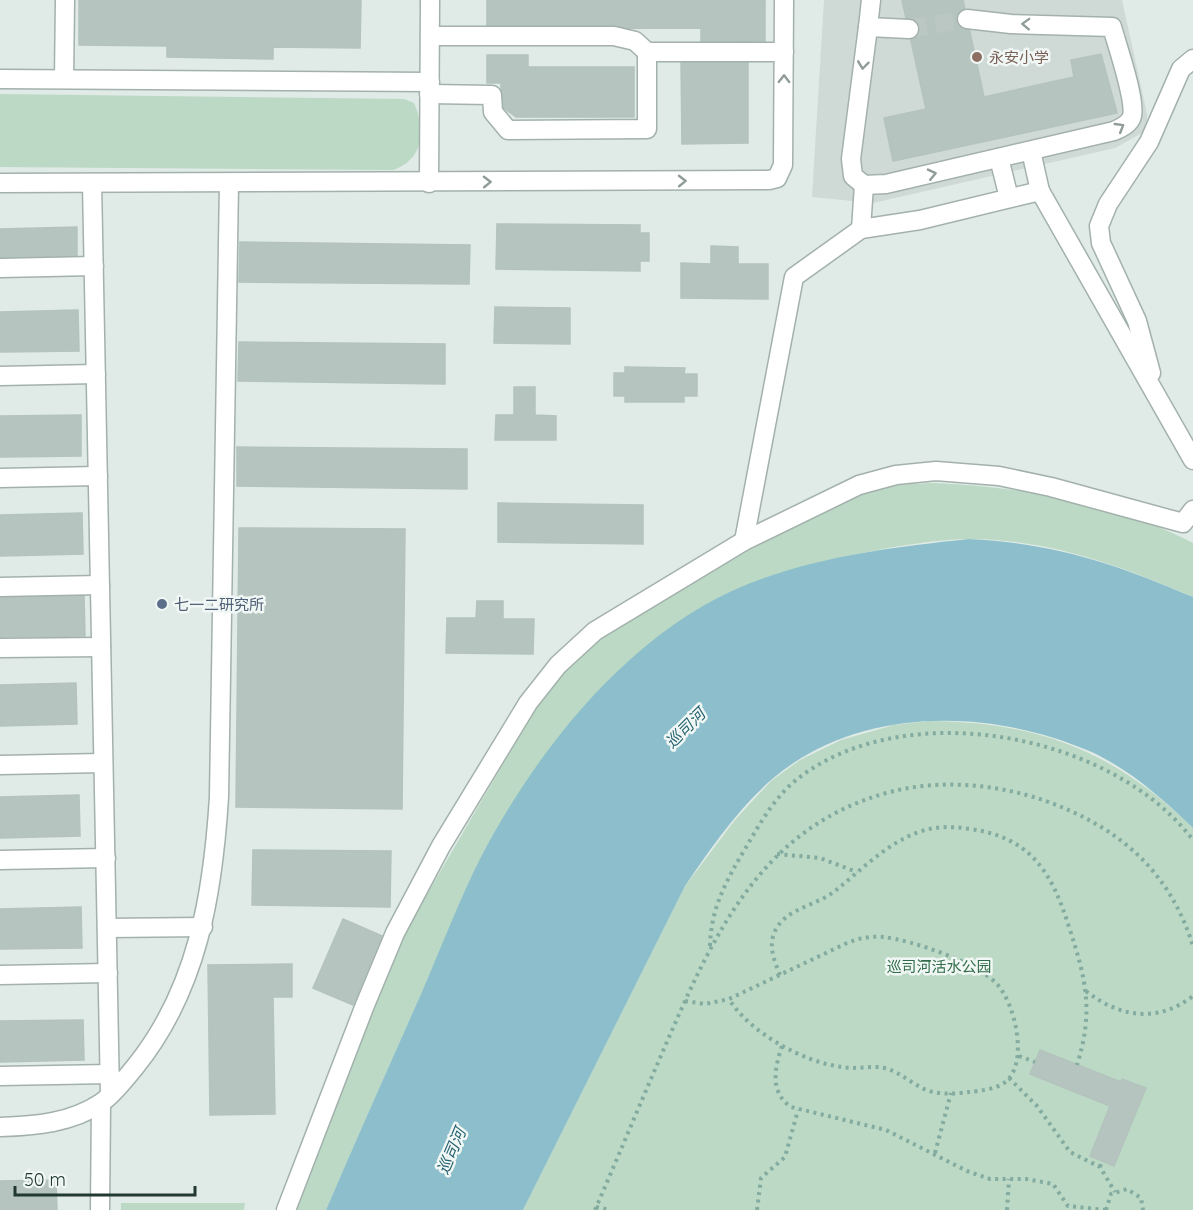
<svg xmlns="http://www.w3.org/2000/svg" width="1193" height="1210" font-family="Quicksand,'Noto Sans SC',sans-serif">
	<rect width="100%" height="100%" fill="#e0eae6"/>
	<!-- built -->
	<polygon fill="#cfd9d5" points="824,0 1122,0 1147,114 1147,127 1142,133 1115,148 873,203 812,197"/>
	<!-- green -->
	<g fill="#bbd9c4">
		<path d="M 0,94 L 404,99 L 414,103 C 426,130 424,159 393,170 L 0,167 Z"/>
		<path d="M 934,483 C 1022,487 1114,502 1193,543 L 1193,597 C 1122,566 1051,540 973,539 C 936,539 898,546 862,553 C 717,579 630,642 544,759 C 521,790 498,823 481,858 C 461,899 444,941 426,983 C 392,1059 359,1134 326,1210 L 296,1210 L 369,1014 L 390,965 L 409,925 L 544,694 C 599,621 698,578 777,536 C 806,521 838,499 871,490 C 891,484 913,484 934,483 Z"/>
		<path d="M 929,721 C 1038,722 1114,751 1193,828 L 1193,1210 L 523,1210 L 685,886 L 735,820 L 771,781 L 800,760 L 841,740 L 894,725 Z"/>
		<polygon points="121,1203 245,1203 244,1210 121,1210"/>
	</g>
	<!-- water -->
	<path fill="#8cbfcb" d="M 969,539 C 1054,543 1116,564 1193,597 L 1193,828 C 1162,798 1127,767 1087,750 C 987,708 857,706 771,780 C 738,809 709,850 685,886 L 523,1210 L 326,1210 C 357,1138 389,1066 421,994 C 441,948 459,900 482,855 C 539,747 631,631 748,584 C 819,556 894,547 969,539 Z"/>
	<!-- building -->
	<g fill="#b6c4bf" stroke="#b3c3bd" stroke-width="1.5">
		<polygon points="79,0 361,0 360,48 273,47 273,59 167,57 167,46 79,45"/>
		<polygon points="487,0 765,0 765,41 701,42 701,28 487,29"/>
		<polygon points="902,0 963,0 984,97 1074,77 1071,60 1101,54 1117,113 893,161 884,118 926,109"/>
		<polygon points="487,55 528,55 528,67 634,67 634,117 516,117 501,106 501,83 487,83"/>
		<polygon points="681,59 748,59 748,143 682,144"/>
		<polygon points="497,224 640,225 640,233 649,233 649,261 640,261 640,271 496,269"/>
		<polygon points="77,227 77,260 0,261 0,229"/>
		<polygon points="240,242 470,245 469,284 239,282"/>
		<polygon points="711,246 738,247 738,264 768,264 768,299 681,298 681,263 711,264"/>
		<polygon points="495,307 570,308 570,344 494,343"/>
		<polygon points="78,310 79,351 0,352 0,312"/>
		<polygon points="239,342 445,344 445,384 238,381"/>
		<polygon points="625,367 685,368 684,374 697,374 697,396 684,396 684,402 625,402 625,396 614,396 614,373 625,373"/>
		<polygon points="514,387 535,387 535,415 556,416 556,440 495,440 496,415 514,415"/>
		<polygon points="81,415 81,456 0,457 0,416"/>
		<polygon points="237,447 467,449 467,489 237,486"/>
		<polygon points="498,503 643,505 643,544 498,542"/>
		<polygon points="82,513 83,554 0,556 0,515"/>
		<polygon points="239,528 405,529 402,809 236,807"/>
		<polygon points="84,595 85,636 0,637 0,597"/>
		<polygon points="477,601 503,601 503,619 534,619 533,654 446,653 447,618 476,618"/>
		<polygon points="76,683 77,724 0,726 0,685"/>
		<polygon points="79,795 80,836 0,838 0,797"/>
		<polygon points="253,850 391,851 390,907 252,905"/>
		<polygon points="81,907 82,948 0,949 0,909"/>
		<polygon points="343,919 382,936 353,1005 313,988"/>
		<polygon points="292,964 292,997 273,997 275,1114 210,1115 208,965"/>
		<polygon points="83,1020 84,1060 0,1062 0,1021"/>
		<polygon points="1040,1050 1121,1082 1122,1079 1146,1088 1114,1166 1090,1156 1110,1106 1030,1074"/>
		<polygon points="56,1180 57,1210 0,1210 0,1181"/>
	</g>
	<g fill="none" stroke-linecap="round" stroke-linejoin="round">
		<!-- minor-tunnel -->
		<polyline stroke="#bac7c2" stroke-width="18" stroke-dasharray="18 9" stroke-linecap="butt" points="909,29 967,19"/>
		<defs>
			<g id="minor">
				<polyline points="868,27 871,0"/>
				<path d="M 909,29 L 868,27 L 851,159 L 853,176 L 864,185 L 886,184 L 1114,131 C 1121,128 1130,124 1132,116 C 1136,100 1117,45 1112,27 L 1011,24 L 967,19"/>
				<polyline points="430,36 614,36 635,41 647,52 784,52"/>
				<polyline points="0,79 430,82"/>
				<polyline points="64,79 65,0"/>
				<polyline points="429,94 492,95 493,112 508,130 647,129 647,52"/>
				<polyline points="1031,151 1040,191"/>
				<polyline points="999,158 1009,198"/>
				<polyline points="0,183 769,180 777,178 783,165 784,0"/>
				<polyline points="92,183 110,1095"/>
				<polyline points="429,183 430,0"/>
				<polyline points="861,229 864,185"/>
				<polyline points="0,268 94,266"/>
				<polyline points="1151,373 1137,321 1101,243 1099,226 1108,204 1149,142 1181,69 1193,59"/>
				<polyline points="0,376 96,374"/>
				<polyline points="0,478 98,476"/>
				<polyline points="744,541 794,277 861,229 920,220 1040,191 1193,460"/>
				<polyline points="0,587 100,585"/>
				<polyline points="0,648 101,647"/>
				<polyline points="0,765 103,763"/>
				<polyline points="0,860 106,858"/>
				<polyline points="107,928 203,927"/>
				<polyline points="0,975 108,973"/>
				<polyline points="0,1076 110,1074"/>
				<path d="M 0,1127 C 35,1126 71,1123 101,1103 C 114,1094 125,1079 135,1067 C 198,989 213,893 219,797 L 229,183"/>
				<polyline points="100,1210 101,1103"/>
				<polyline points="286,1210 365,1005 395,933 441,846 528,703 558,665 595,631 744,541 859,485 896,475 936,471 999,476 1051,487 1183,523 1193,510"/>
			</g>
		</defs>
		<!-- minor casing -->
		<use href="#minor" stroke="#a3b1ad" stroke-width="21"/>
		<!-- path -->
		<g stroke="#83ab9f" stroke-width="4" stroke-dasharray="3 4.5" stroke-linecap="butt">
			<polyline points="777,854 820,858 857,872"/>
			<path d="M 710,946 C 711,908 726,881 745,849 C 759,825 774,798 796,780 C 904,694 1112,733 1193,840"/>
			<path d="M 780,975 C 774,960 768,946 775,931 C 786,908 816,906 835,891 C 860,871 885,845 916,833 C 934,826 951,826 970,829 C 1030,837 1052,872 1069,927 C 1086,979 1094,1011 1077,1065"/>
			<path d="M 1086,991 C 1120,1018 1158,1023 1193,996"/>
			<path d="M 685,1001 L 705,1004 L 729,999 L 847,943 C 859,938 870,936 883,937 C 912,940 975,962 996,983 C 1015,1002 1030,1065 1004,1083 C 995,1089 980,1091 969,1092 C 955,1094 937,1095 924,1089 C 907,1081 895,1067 875,1067 C 864,1067 854,1069 843,1067 C 804,1063 749,1032 729,999"/>
			<path d="M 782,1046 C 775,1067 769,1092 791,1107 L 886,1130 L 967,1171 L 990,1179 L 1026,1179 L 1053,1184 L 1068,1206 L 1106,1210"/>
			<polyline points="1019,1056 1035,1062"/>
			<polyline points="1009,1078 1037,1106 1070,1152 1100,1167 1115,1192"/>
			<polyline points="935,1153 951,1093"/>
			<polyline points="1100,1167 1102,1161"/>
			<polyline points="596,1207 610,1210"/>
			<path d="M 595,1210 C 618,1157 640,1104 663,1051 C 712,938 760,826 890,792 C 940,779 995,784 1043,800 C 1117,826 1169,869 1193,946"/>
			<polyline points="757,1210 761,1178 785,1157 798,1110"/>
			<polyline points="1007,1210 1009,1179"/>
			<polyline points="1106,1210 1111,1194 1127,1189 1141,1198 1143,1210"/>
		</g>
		<!-- minor -->
		<use href="#minor" stroke="#fff" stroke-width="18"/>
	</g>
	<!-- one-way arrows -->
	<defs><path id="oneway-chevron" d="M-2-3.5L2.5 0L-2 3.5" fill="none" stroke-width="1.6" stroke-linecap="round" stroke-linejoin="round" transform="scale(1.5)"/></defs>
	<g stroke="#909c99">
		<use href="#oneway-chevron" transform="translate(1026 24) rotate(-178)"/>
		<use href="#oneway-chevron" transform="translate(863 65) rotate(97)"/>
		<use href="#oneway-chevron" transform="translate(784 79) rotate(-89)"/>
		<use href="#oneway-chevron" transform="translate(1120 127) rotate(-31)"/>
		<use href="#oneway-chevron" transform="translate(932 174) rotate(-13)"/>
		<use href="#oneway-chevron" transform="translate(682 181) rotate(-1)"/>
		<use href="#oneway-chevron" transform="translate(487 182) rotate(-1)"/>
	</g>
	<!-- markers -->
	<circle fill="#8d6e63" stroke="#f0f7f4" stroke-width="2" cx="977" cy="57" r="6"/>
	<circle fill="#5c6f8a" stroke="#f0f7f4" stroke-width="2" cx="162" cy="604" r="6"/>
	<g text-anchor="middle" dominant-baseline="central" stroke-width="5" stroke-linejoin="round" paint-order="stroke">
		<!-- education labels -->
		<g font-size="15" fill="#785e54" stroke="#f0f7f4" text-anchor="start">
			<text x="989" y="57">永安小学</text>
		</g>
		<!-- service labels -->
		<g font-size="15" fill="#4e5e75" stroke="#f0f7f4" text-anchor="start">
			<text x="174" y="604">七一二研究所</text>
		</g>
		<!-- park labels -->
		<g font-size="15" fill="#306c49" stroke="#f0f7f4">
			<text x="939" y="966">巡司河活水公园</text>
		</g>
		<!-- water labels -->
		<g font-size="16" font-style="italic" fill="#22606f" stroke="#f0f7f4">
			<text transform="translate(685 728) rotate(-45)">巡司河</text>
			<text transform="translate(451 1151) rotate(-67)">巡司河</text>
		</g>
	</g>
	<!-- scale -->
	<path d="M15 1186v9h180v-9" fill="none" stroke="#223933" stroke-width="3"/>
	<text x="24" y="1186" font-size="18" fill="#223933" stroke="#f0f7f4" stroke-width="4.5" paint-order="stroke">50 m</text>
</svg>
